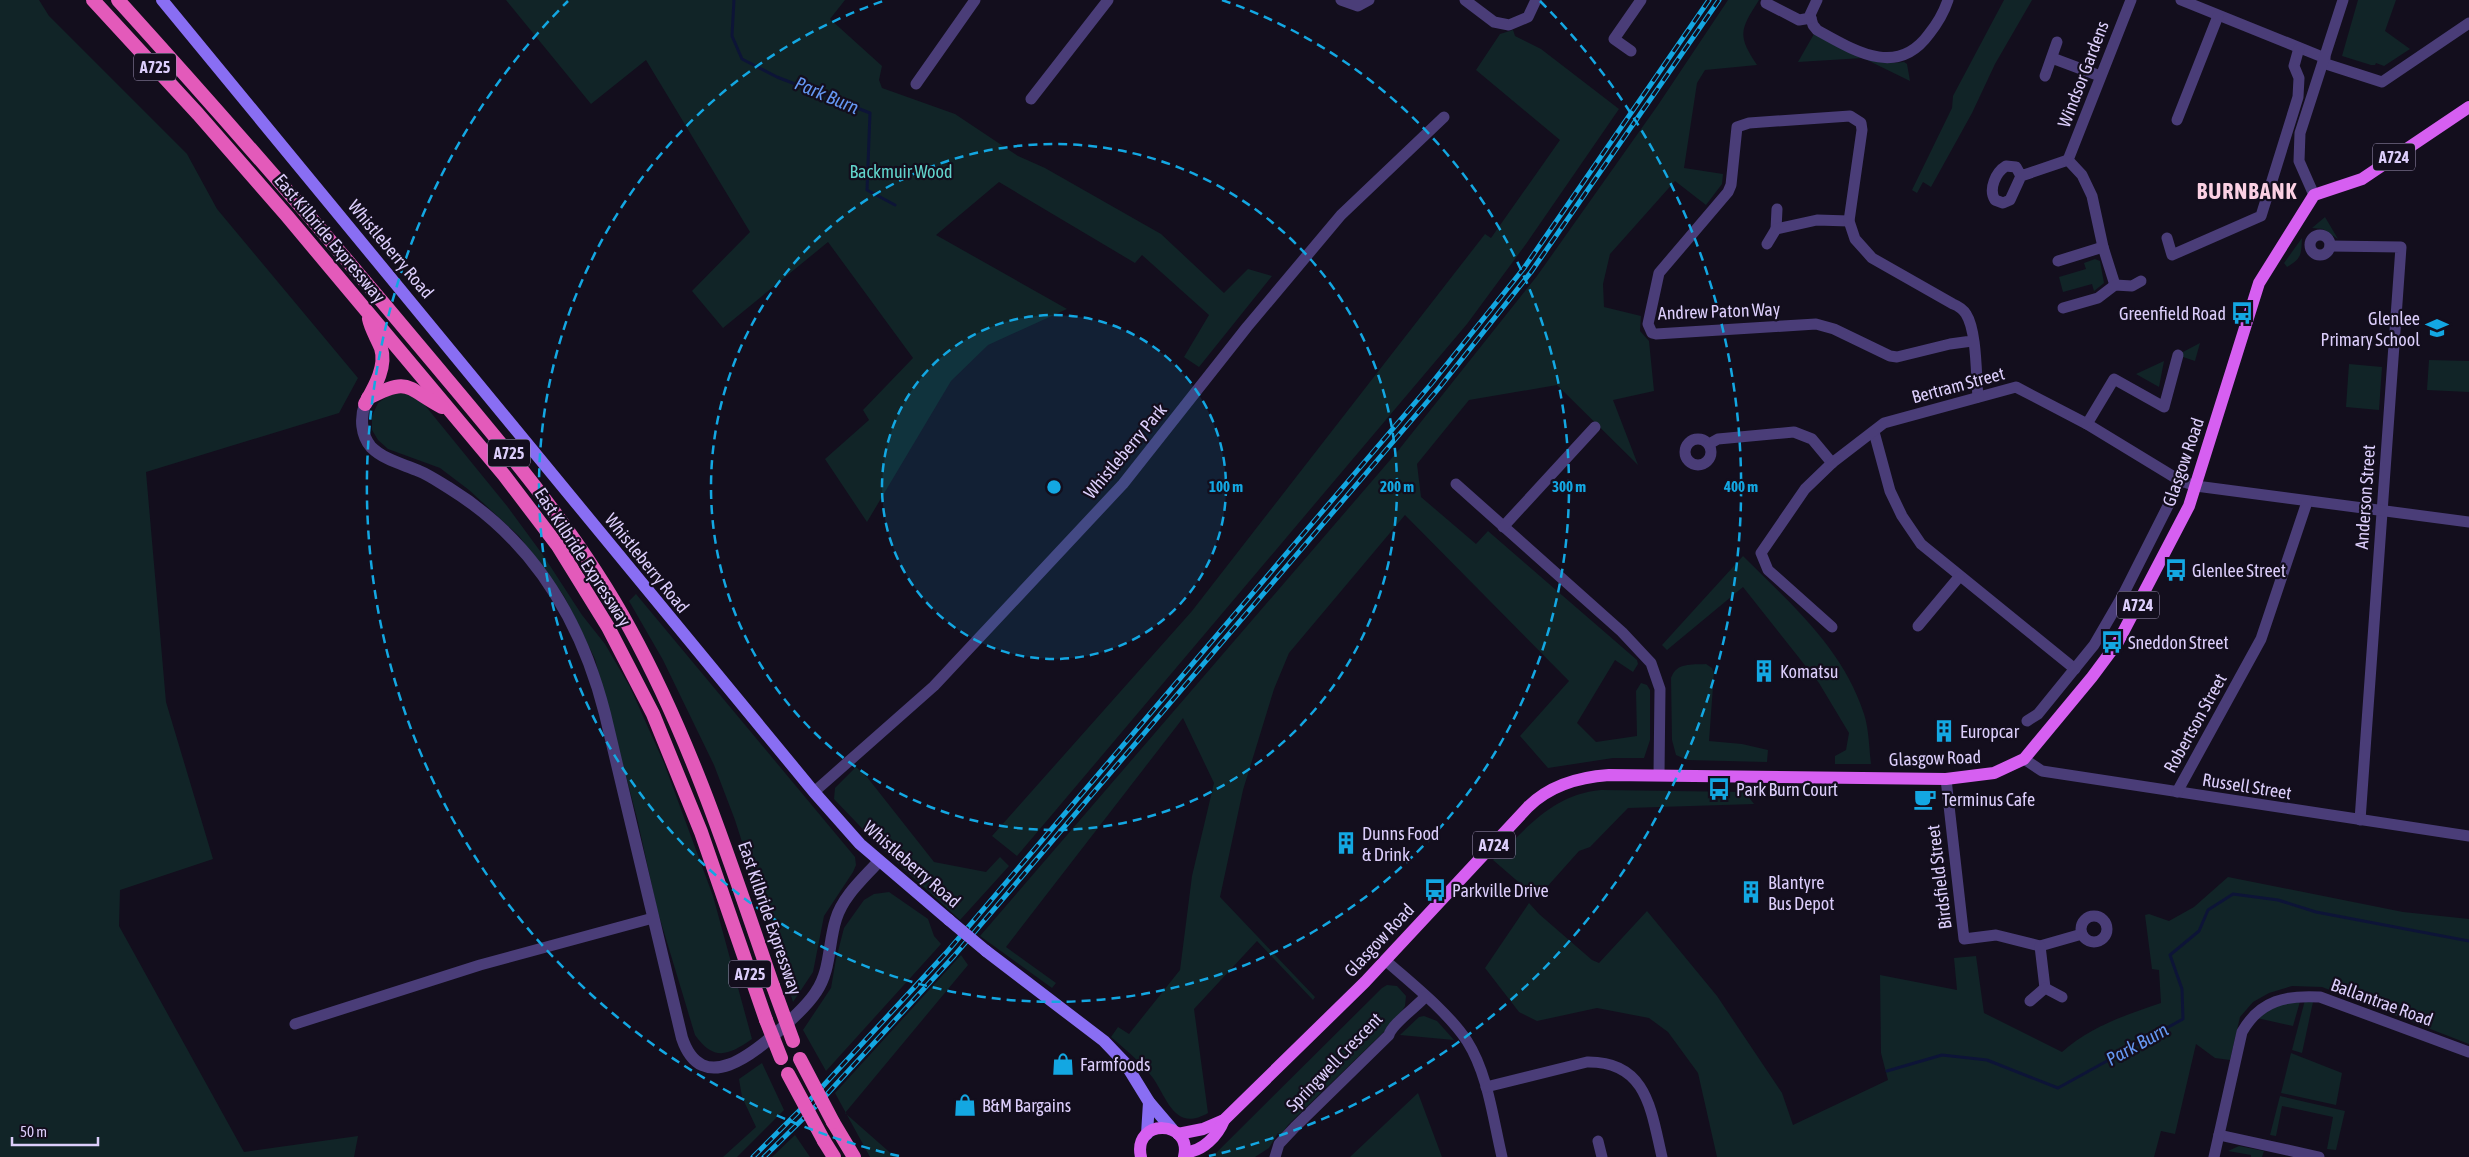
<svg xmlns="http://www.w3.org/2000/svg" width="2469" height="1157" font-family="'Asap Condensed',sans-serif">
	<rect width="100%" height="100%" fill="#130e1d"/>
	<!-- green -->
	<g fill="#112427">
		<polygon points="0,0 39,0 49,16 187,154 217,209 358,378 339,413 146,472 166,702 213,859 120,890 119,926 244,1152 358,1136 354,1157 0,1157"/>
		<polygon points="506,0 845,0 830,19 882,66 879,80 882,88 955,114 1018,156 1045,168 1161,234 1224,293 1248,269 1272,276 1199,367 1184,357 1209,315 1142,255 1135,263 999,182 936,235 1067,309 988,345 951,381 867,522 825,459 869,420 863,410 913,358 828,242 723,328 692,291 750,232 646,60 591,104"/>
		<path d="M 1728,0 L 1759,0 C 1740,30 1737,35 1757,65 L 1705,70 L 1697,83 L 1684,168 L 1723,174 L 1722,184 L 1706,205 L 1675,181 L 1610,254 L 1603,284 L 1604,307 L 1641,316 L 1640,331 L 1649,341 L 1654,391 L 1613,400 L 1638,465 L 1557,385 L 1469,400 L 1417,464 L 1421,497 L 1476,544 L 1488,531 L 1637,660 L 1638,664 L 1633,672 L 1615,660 L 1577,723 L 1596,742 L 1637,736 L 1636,691 L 1641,683 L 1647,685 L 1650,690 L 1650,740 L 1644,758 L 1613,758 L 1548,768 L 1520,736 L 1569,681 L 1405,515 L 1289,653 L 1274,689 L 1243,790 L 1220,897 L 1315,997 L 1313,1000 L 1257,941 L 1194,1009 L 1208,1113 C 1175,1132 1168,1100 1153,1078 C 1141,1062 1126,1050 1111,1037 L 1118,1027 L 1129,1034 L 1180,970 L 1192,876 L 1214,783 L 1183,718 L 1006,947 L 1056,983 L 1052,988 L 980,936 L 1397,452 L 1537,276 L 1658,105 Z"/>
		<polygon points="2004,0 2032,0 1995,64 1972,113 1931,187 1923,182 1917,193 1912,190 1952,108 1953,96"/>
		<polygon points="2358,0 2396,0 2385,31 2410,49 2384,66 2376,63 2375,65 2371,65 2342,56"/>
		<polygon points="1513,30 1515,36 1541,49 1619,109 1526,244 1467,324 1017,856 992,836 1192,611 1485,234 1491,238 1560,140 1476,70 1500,34"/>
		<path d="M 1814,34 C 1841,46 1874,67 1904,62 L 1907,64 L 1910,81 L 1863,58 L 1798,62 Z"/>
		<polygon points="2325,217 2338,239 2323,229 2312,228"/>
		<path d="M 2302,238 C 2301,255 2302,258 2287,267 L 2284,263 Z"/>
		<polygon points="2095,259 2100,261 2104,283 2094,291 2092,284 2063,292 2059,277 2086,269 2084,263"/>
		<polygon points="2200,343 2195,361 2183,357 2181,353"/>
		<polygon points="2429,360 2469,361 2469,392 2427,390"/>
		<polygon points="2164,361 2159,387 2136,374"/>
		<polygon points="2349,364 2382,367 2379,410 2346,407"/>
		<path d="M 398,393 L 409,394 L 419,398 L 507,506 L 543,555 L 582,615 L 605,644 L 630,687 L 664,763 L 713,896 L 752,1039 C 729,1055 714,1062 695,1035 L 657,909 L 637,818 L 595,659 L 564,596 L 519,536 L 469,490 L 440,468 L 388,449 L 378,440 L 372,430 L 372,416 L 378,403 L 388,396 Z"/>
		<path d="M 1743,556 C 1790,603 1843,648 1864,714 C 1869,729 1869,748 1871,764 L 1835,764 L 1835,756 L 1846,750 L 1849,733 L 1819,683 L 1743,587 L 1667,650 L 1662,645 Z"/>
		<polygon points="636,594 855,857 856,865 853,872 824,916 813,972 793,1002 735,820 714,765 663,660 629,601"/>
		<path d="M 1706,664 L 1712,668 L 1714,673 L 1709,741 L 1742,744 L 1768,750 L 1767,762 L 1687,760 L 1676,755 L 1672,740 L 1671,678 C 1677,662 1691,665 1706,664 Z"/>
		<polygon points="856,767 867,777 934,862 986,872 1000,857 1009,866 960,920 880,847 834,799 835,788"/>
		<path d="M 1601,790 L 1745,792 L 1754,804 L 1628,808 L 1590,847 L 1579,851 L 1537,898 L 1493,860 C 1528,828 1551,795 1601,790 Z"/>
		<path d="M 2228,877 L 2403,912 L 2469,919 L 2469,1044 L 2322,987 L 2292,986 L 2269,993 L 2253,1002 L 2240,1017 L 2230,1060 L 2215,1058 L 2196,1044 L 2175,1134 L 2161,1131 L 2154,1157 L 1717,1157 L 1698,1073 L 1668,1032 L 1649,1018 L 1597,1008 L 1537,1021 L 1519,1012 L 1485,968 L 1529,903 L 1539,914 L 1592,960 L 1599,963 L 1647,911 L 1717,996 L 1782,1093 L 1793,1125 L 1888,1080 L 1881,1053 L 1880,975 L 1957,990 L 1954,958 L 1976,956 L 1984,1013 L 2062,1052 C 2091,1026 2126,1015 2161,1003 L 2159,970 L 2152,969 L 2145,915 L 2149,914 L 2169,921 L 2194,907 Z"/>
		<polygon points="889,892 928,919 934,936 941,944 826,1071 803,1030 831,988 836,959 844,928 864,900 874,894"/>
		<polygon points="961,955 968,965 845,1113 895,1157 870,1157 835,1093"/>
		<polygon points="1387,985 1397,986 1406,996 1405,1006 1397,1019 1288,1125 1281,1135 1278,1133 1269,1148 1255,1157 1212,1157 1382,988"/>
		<polygon points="2301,998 2293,1026 2257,1018 2273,1005"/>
		<polygon points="2305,1000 2313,1002 2302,1053 2292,1050"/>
		<polygon points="1424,1016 1437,1021 1454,1040 1400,1035 1419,1017"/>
		<polygon points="2291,1053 2342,1073 2336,1105 2281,1093"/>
		<polygon points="762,1063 784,1110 737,1157 723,1157 756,1127 742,1097 739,1079"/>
		<polygon points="1418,1093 1442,1157 1350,1157"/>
		<polygon points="2280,1096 2345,1111 2336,1150 2327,1149 2333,1117 2282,1106 2276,1136 2270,1135"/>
		<polygon points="795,1135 810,1157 772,1157"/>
		<polygon points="2239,1146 2264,1151 2262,1157 2251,1157 2251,1155 2228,1151"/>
	</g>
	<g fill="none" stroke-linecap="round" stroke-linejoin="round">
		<!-- stream -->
		<g stroke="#0d1437" stroke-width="3">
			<polyline points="734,0 732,36 742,59 777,77 870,113 867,190 895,205"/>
			<polyline points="1887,1071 1942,1055 1987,1060 2058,1088 2183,1019 2182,989 2170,955 2199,931 2208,910 2233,894 2278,900 2316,912 2469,941"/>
		</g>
		<!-- minor -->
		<g stroke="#4a3d78" stroke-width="11">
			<polyline points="1341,0 1358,6 1369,0"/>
			<polyline points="1465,0 1494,22 1509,25 1528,17 1536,0"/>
			<path d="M 1817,0 L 1810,15 L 1813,25 L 1817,30 C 1855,51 1897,78 1929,34 C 1937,24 1944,12 1948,0"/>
			<polyline points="2181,0 2325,58"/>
			<polyline points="1766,3 1799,20 1811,18"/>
			<polyline points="1631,51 1614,39 1641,0"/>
			<polyline points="2052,58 2100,76"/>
			<polyline points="2323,63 2382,82 2469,23"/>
			<polyline points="2045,76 2057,42"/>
			<polyline points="916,84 975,0"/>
			<polyline points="1031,99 1108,0"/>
			<polyline points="2177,120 2218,16"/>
			<path d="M 2021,176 L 2010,200 L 2003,203 L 1995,200 C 1988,189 1996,172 2006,166 L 2016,167 L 2021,176 L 2068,160"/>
			<polyline points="2314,195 2299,161 2300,133 2343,0"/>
			<polyline points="1776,229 1777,209"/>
			<circle cx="2320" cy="245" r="10"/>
			<polyline points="2167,238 2172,255 2261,216 2298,97 2299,78 2294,66 2299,48"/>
			<polyline points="1767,244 1776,229 1817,220 1849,221"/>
			<polyline points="2330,246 2401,247 2360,820"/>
			<polyline points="2058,261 2103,247"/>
			<polyline points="2115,285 2103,247 2092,196 2082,175 2068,160 2131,0"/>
			<polyline points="2063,308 2098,298 2115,285 2132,286 2141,281"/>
			<path d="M 1972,341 L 1950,344 L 1897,357 L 1890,356 L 1834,329 L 1816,324 L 1656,334 L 1652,333 L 1648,324 L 1659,273 L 1728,192 L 1731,185 L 1737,127 L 1749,123 L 1850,116 L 1861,123 L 1862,130 L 1849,221 L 1855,239 L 1872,258 L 1953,304 C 1958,306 1963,309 1966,314 C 1977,331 1976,376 1978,397"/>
			<polyline points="2087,424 2114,379 2164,407 2178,355"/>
			<polyline points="1874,432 1890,491 1902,516 1921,544 2075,669"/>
			<circle cx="1698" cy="452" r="13"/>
			<polyline points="1709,444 1718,439 1794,432 1812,439 1832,463"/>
			<polyline points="1456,484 1622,632 1651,663 1660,689 1659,775"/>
			<polyline points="1503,527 1595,427"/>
			<polyline points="1918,626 1959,577"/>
			<polyline points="1832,627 1768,570 1761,553 1805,489 1832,463 1884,423 2016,387 2087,424 2179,480 2196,486 2469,522"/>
			<polyline points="2027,721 2038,714 2094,645 2123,595 2181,480"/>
			<polyline points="2024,759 2042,771 2469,836"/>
			<polyline points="1946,779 1964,939 1996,935 2040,946 2082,934"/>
			<polyline points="814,792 934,686 1123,484 1247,327 1341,215 1444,117"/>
			<polyline points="2177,792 2261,639 2307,502"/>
			<circle cx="2094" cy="929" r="13"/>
			<polyline points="2040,946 2045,988"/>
			<path d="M 1385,960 C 1411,983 1448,1012 1467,1041 C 1488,1074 1493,1119 1502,1157"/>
			<polyline points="2030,1001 2045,988 2062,997"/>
			<polyline points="295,1024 480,965 653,918"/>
			<path d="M 1486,1087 L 1587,1062 C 1647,1061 1651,1110 1662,1157"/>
			<polyline points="2219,1135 2319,1157"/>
			<polyline points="1598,1141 1602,1157"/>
			<path d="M 1275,1157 L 1279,1144 L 1295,1127 L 1389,1035 C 1391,1025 1416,1007 1425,997"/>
			<path d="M 2214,1157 L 2242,1032 C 2260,1000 2287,995 2320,997 L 2469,1052"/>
		</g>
		<!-- tertiary -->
		<path stroke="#4a3d78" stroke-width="12" d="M 365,404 C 360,418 361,435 371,447 C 384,460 403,464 419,471 C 429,475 439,482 449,488 C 533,540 581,620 605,714 L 682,1038 C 702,1098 755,1052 782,1028 C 794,1017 807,1006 816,992 C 831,970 828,944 836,919 C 843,896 863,879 879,861"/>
		<!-- secondary -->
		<g stroke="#896ef3" stroke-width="12">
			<polyline points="162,0 814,792 860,844 949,920"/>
			<polyline points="986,951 1104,1041 1125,1063 1149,1102 1172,1129"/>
			<polyline points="1147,1134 1149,1102"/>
		</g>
		<!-- primary -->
		<g stroke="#d65ff1" stroke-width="12">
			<path d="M 1178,1134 L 1203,1129 L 1224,1120 L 1365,982 L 1528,807 C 1550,785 1579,777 1609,775 L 1946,779 L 1994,773 L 2024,759 L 2092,677 L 2118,642 L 2189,506 L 2259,283 L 2314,195 L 2362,179 L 2469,107"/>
			<path d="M 1185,1152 C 1203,1152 1218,1135 1224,1120"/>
			<path d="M 1141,1157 C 1132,1118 1193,1119 1184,1157"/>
		</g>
		<!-- trunk -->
		<g stroke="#e35aba" stroke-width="14">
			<polyline points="93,0 198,114 287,216 504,475 558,546 608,627 653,714 701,832 766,1020"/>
			<path d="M 118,0 C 223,116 326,234 426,354 C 499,441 575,528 630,629 C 692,742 731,864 773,986"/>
			<path d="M 368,398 C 410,376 406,388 442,407"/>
			<path d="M 365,404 C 374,388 387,367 381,348 C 377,338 371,329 369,319"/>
			<polyline points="833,1122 854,1157"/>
			<polyline points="824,1141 834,1157"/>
		</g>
		<defs>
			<g id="rail">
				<polyline points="753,1157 810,1100 946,953 1431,384 1524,268 1709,0"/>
				<polyline points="764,1157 818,1104 954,956 1439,388 1531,272 1719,0"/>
			</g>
		</defs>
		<!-- rail casing -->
		<use href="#rail" stroke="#13a7e2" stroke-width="5"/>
		<!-- rail -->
		<use href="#rail" stroke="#130e1d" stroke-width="3" stroke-dasharray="9" stroke-linecap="butt"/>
		<!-- secondary-bridge -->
		<polyline stroke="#896ef3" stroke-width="12" points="949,920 986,951"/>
		<!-- trunk-bridge -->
		<g stroke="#e35aba" stroke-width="14">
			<polyline points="773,986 793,1041"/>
			<polyline points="766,1020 781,1058"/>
			<polyline points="800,1059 833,1122"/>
			<polyline points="788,1074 824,1141"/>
		</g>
	</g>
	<!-- distance rings -->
	<circle cx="1054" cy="487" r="172" fill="#13a7e2" fill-opacity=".12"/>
	<g fill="none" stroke="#13a7e2" stroke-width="2.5" stroke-dasharray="9 6">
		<circle cx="1054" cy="487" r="172"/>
		<circle cx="1054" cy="487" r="343"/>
		<path d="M1222 0A515 515 0 1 1 886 0"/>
		<path d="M899 1156A687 687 0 0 1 568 1M1540 1A687 687 0 0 1 1209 1156"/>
	</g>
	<!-- icons -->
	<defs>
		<symbol id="bus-bare" viewBox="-9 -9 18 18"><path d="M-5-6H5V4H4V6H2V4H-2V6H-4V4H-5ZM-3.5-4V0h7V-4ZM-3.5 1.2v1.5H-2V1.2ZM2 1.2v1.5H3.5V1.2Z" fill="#13a7e2" stroke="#130e1d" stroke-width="2.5" paint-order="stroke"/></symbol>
		<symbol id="school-bare" viewBox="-9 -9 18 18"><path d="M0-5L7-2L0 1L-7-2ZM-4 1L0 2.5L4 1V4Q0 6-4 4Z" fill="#13a7e2" stroke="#130e1d" stroke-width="2.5" paint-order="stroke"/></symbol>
		<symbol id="building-bare" viewBox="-9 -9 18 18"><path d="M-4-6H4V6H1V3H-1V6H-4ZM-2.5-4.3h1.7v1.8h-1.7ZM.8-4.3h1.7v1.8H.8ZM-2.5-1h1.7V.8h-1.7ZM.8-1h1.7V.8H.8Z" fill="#13a7e2" stroke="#130e1d" stroke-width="2.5" paint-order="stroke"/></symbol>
		<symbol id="cafe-bare" viewBox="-9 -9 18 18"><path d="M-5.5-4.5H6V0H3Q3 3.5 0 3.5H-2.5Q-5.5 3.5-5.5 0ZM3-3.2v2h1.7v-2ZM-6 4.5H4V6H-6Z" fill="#13a7e2" stroke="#130e1d" stroke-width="2.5" paint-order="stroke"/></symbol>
		<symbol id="shop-bare" viewBox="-9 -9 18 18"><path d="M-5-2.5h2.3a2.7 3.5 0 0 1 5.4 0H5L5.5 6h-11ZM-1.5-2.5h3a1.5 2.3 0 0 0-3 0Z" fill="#13a7e2" stroke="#130e1d" stroke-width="2.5" paint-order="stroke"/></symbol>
	</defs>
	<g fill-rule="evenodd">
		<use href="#bus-bare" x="2226" y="297" width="32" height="32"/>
		<use href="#school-bare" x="2421" y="312" width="32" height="32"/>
		<use href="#bus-bare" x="2160" y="554" width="32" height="32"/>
		<use href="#bus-bare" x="2096" y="626" width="32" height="32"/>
		<use href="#building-bare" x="1748" y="655" width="32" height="32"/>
		<use href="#building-bare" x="1928" y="715" width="32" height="32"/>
		<use href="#bus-bare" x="1703" y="773" width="32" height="32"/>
		<use href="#cafe-bare" x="1909" y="783" width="32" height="32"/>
		<use href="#building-bare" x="1330" y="827" width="32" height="32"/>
		<use href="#bus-bare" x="1419" y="874" width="32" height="32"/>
		<use href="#building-bare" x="1735" y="876" width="32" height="32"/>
		<use href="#shop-bare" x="1047" y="1048" width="32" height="32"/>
		<use href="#shop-bare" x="949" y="1089" width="32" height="32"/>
	</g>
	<g text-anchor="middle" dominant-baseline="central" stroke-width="4.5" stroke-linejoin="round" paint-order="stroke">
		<!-- shield labels -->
		<g fill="#130e1d" stroke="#a094b8" stroke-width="1">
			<rect x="134" y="53.5" width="42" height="27" rx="4"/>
			<rect x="2373" y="143.5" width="42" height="27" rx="4"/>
			<rect x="488" y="439.5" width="42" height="27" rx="4"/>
			<rect x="2117" y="591.5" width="42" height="27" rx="4"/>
			<rect x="1473" y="831.5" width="42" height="27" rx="4"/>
			<rect x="729" y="960.5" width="42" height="27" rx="4"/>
		</g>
		<g font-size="16" font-weight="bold" fill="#dccefb">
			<text x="155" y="67">A725</text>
			<text x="2394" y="157">A724</text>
			<text x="509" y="453">A725</text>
			<text x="2138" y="605">A724</text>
			<text x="1494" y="845">A724</text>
			<text x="750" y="974">A725</text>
		</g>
		<!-- street labels -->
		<g font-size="18" fill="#dccefb" stroke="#130e1d">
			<text transform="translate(2083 74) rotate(-69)">Windsor Gardens</text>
			<text transform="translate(330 238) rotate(50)">East Kilbride Expressway</text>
			<text transform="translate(391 249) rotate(50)">Whistleberry Road</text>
			<text transform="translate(1719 311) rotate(-2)">Andrew Paton Way</text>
			<text transform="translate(1958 385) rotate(-15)">Bertram Street</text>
			<text transform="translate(1125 451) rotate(-50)">Whistleberry Park</text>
			<text transform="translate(2183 462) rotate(-71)">Glasgow Road</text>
			<text transform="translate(2365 497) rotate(-86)">Anderson Street</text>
			<text transform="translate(583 557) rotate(57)">East Kilbride Expressway</text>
			<text transform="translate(647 563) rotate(51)">Whistleberry Road</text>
			<text transform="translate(2195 723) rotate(-61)">Robertson Street</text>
			<text transform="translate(1935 758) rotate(-2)">Glasgow Road</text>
			<text transform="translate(2247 786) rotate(9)">Russell Street</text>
			<text transform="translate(912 864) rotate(41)">Whistleberry Road</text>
			<text transform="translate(1939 877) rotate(-97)">Birdsfield Street</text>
			<text transform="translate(770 918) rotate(71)">East Kilbride Expressway</text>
			<text transform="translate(1379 940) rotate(-47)">Glasgow Road</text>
			<text transform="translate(2382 1002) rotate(20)">Ballantrae Road</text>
			<text transform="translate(1334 1062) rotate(-46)">Springwell Crescent</text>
		</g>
		<!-- park labels -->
		<g font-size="18" fill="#61d4cc" stroke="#130e1d">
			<text x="901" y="171">Backmuir Wood</text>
		</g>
		<!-- poi labels -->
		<g font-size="18" fill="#dccefb" stroke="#130e1d" text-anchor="start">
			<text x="2226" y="313" text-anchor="end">Greenfield Road</text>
			<text x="2420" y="318" text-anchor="end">Glenlee<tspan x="2420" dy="21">Primary School</tspan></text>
			<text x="2192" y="570">Glenlee Street</text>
			<text x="2128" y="642">Sneddon Street</text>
			<text x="1780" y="671">Komatsu</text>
			<text x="1960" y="731">Europcar</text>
			<text x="1736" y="789">Park Burn Court</text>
			<text x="1942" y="799">Terminus Cafe</text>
			<text x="1362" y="833">Dunns Food<tspan x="1362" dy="21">&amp; Drink</tspan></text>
			<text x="1768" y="882">Blantyre<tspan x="1768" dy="21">Bus Depot</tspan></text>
			<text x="1452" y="890">Parkville Drive</text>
			<text x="1080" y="1064">Farmfoods</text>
			<text x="982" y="1105">B&amp;M Bargains</text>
		</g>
		<!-- water labels -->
		<g font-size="19" font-style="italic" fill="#6597f2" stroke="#130e1d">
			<text transform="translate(827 95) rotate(23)">Park Burn</text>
			<text transform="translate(2137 1044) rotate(-29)">Park Burn</text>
		</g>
		<!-- district labels -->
		<g font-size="22" font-weight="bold" letter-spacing="1" fill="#fbd0e3" stroke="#130e1d">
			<text x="2247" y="191">BURNBANK</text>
		</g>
	</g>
	<circle cx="1054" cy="487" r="8" fill="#13a7e2" stroke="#130e1d" stroke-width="2.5"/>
	<g font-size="15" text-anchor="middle" font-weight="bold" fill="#13a7e2" stroke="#130e1d" stroke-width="4.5" stroke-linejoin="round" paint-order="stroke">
		<text x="1226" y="492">100 m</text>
		<text x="1397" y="492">200 m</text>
		<text x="1569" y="492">300 m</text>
		<text x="1741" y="492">400 m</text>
	</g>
	<!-- scale -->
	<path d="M12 1137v8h86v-8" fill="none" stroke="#dccefb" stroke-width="2.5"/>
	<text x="20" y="1137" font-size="15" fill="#dccefb" stroke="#130e1d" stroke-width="4" paint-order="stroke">50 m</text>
</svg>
